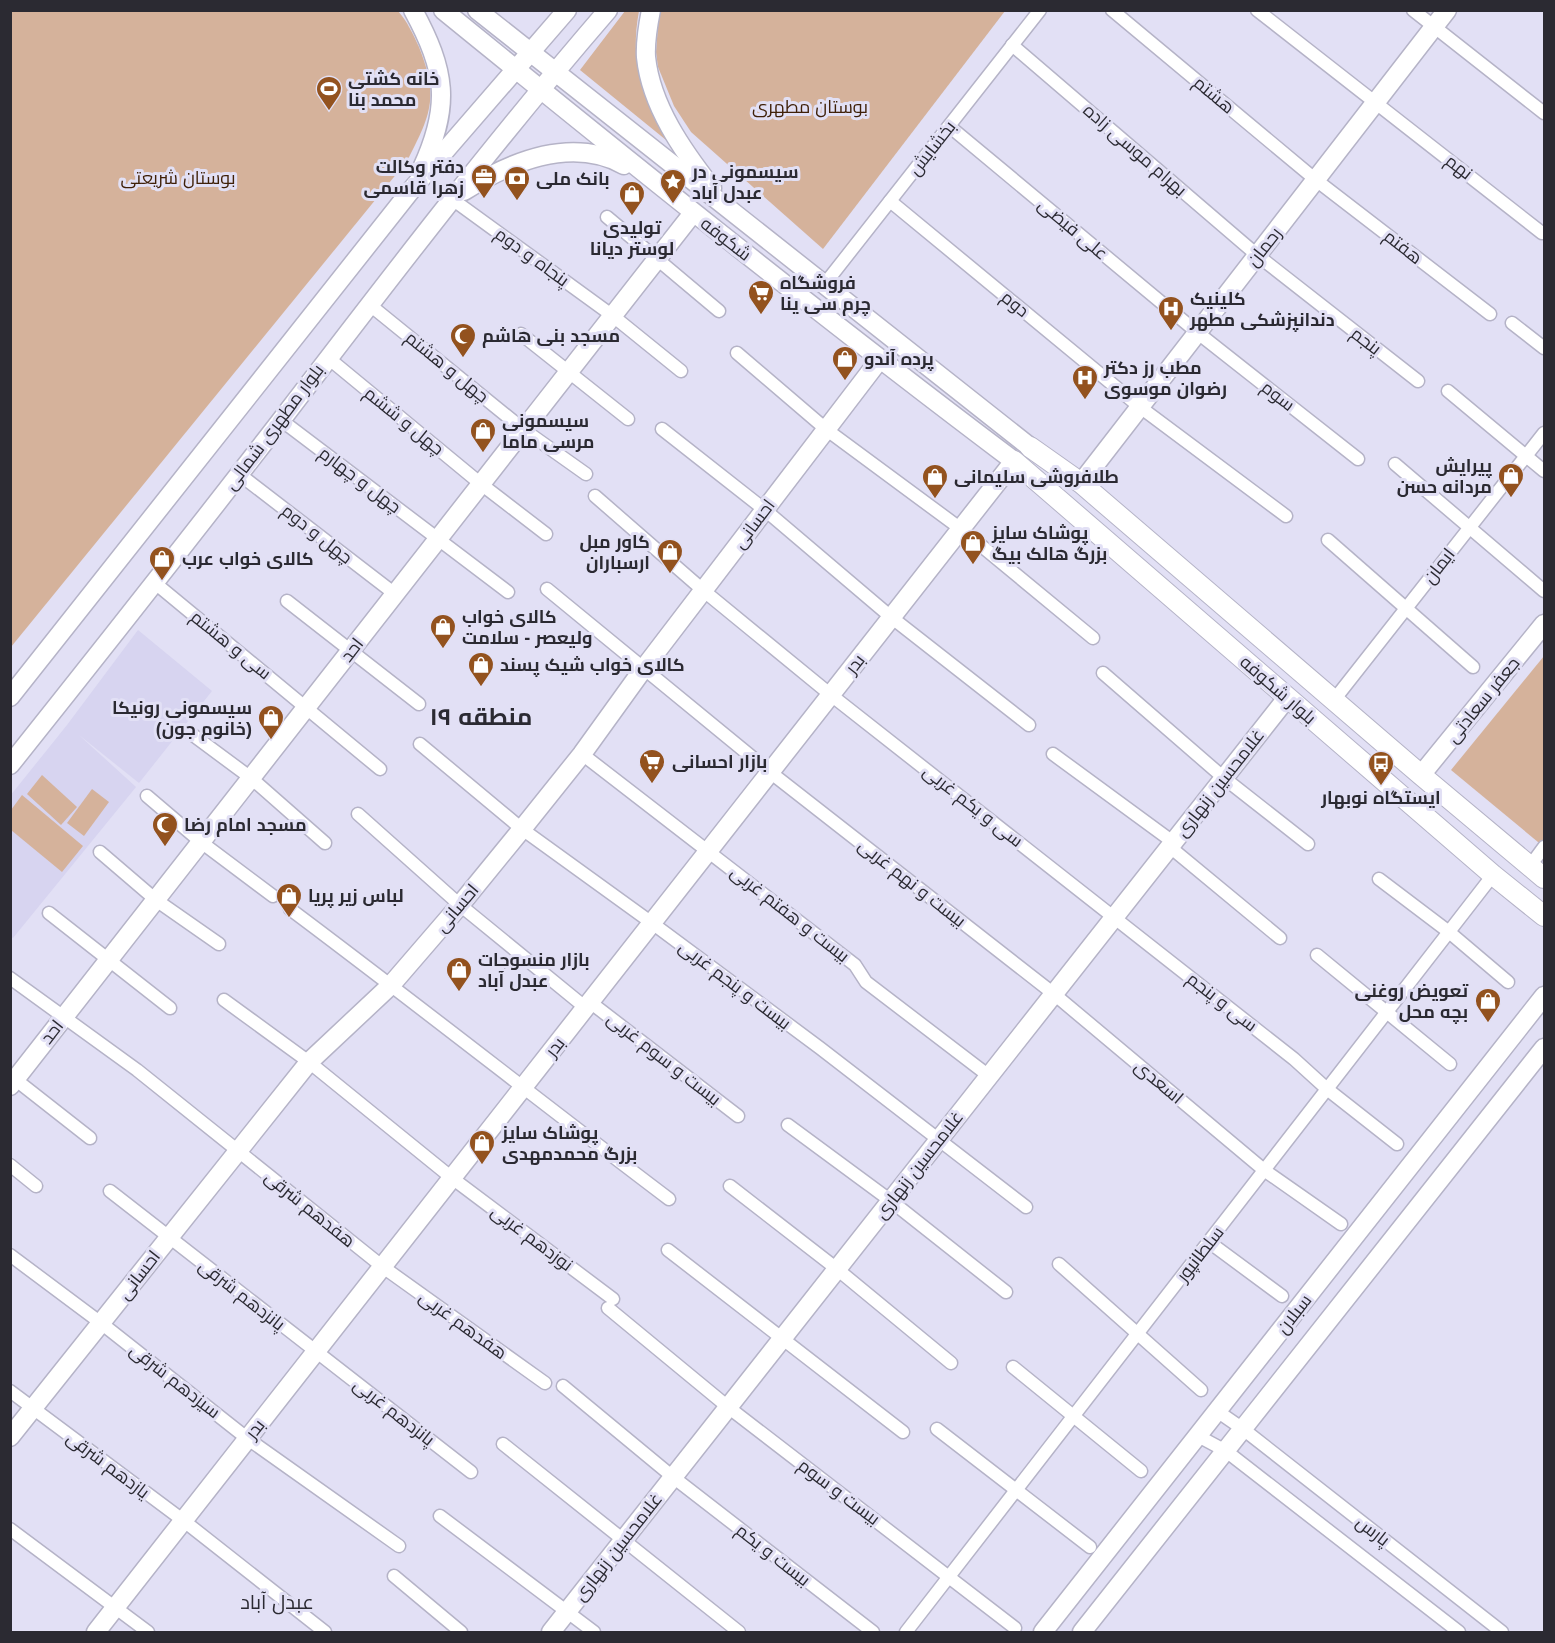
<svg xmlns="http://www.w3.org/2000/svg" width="1555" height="1643" font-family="Helvetica,Cairo,sans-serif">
	<rect width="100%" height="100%" fill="#e2e0f5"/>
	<!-- built -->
	<polygon fill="#d7d4f0" points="138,630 212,691 139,783 79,735 136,787 13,938 10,936 10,796 67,725"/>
	<!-- green -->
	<g fill="#d5b29b">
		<path d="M 11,10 L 398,11 C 407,21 413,34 419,47 C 439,98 431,114 407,161 L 11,647 Z"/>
		<path d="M 625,11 L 639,11 C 629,64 644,92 666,140 L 580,70 Z"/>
		<polygon points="659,11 1005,11 823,249 691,132 674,106 658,67 656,52"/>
		<polygon points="1544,656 1544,847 1451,770"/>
		<polygon points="42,775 77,807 61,825 27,794"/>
		<polygon points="92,789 109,802 84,836 67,823"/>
		<polygon points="22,795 83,846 62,872 11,830 11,810"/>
	</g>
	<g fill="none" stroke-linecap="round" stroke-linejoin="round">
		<defs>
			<g id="street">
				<polyline points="1112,10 1316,180 1490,314"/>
				<polyline points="1257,10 1542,233"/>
				<polyline points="1413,10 1544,113"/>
				<polyline points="1012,45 1257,255 1418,381"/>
				<polyline points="949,126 1198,333 1358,459"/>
				<polyline points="452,199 613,316 681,371"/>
				<polyline points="890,201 1140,407 1286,516"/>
				<polyline points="607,217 719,311"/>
				<polyline points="824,285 1040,10"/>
				<polyline points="370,305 524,430 586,474"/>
				<polyline points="1512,323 1544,348"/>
				<polyline points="521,334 628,419"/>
				<polyline points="737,353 827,430 961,529 1093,638"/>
				<polyline points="327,357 481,484 546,534"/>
				<polyline points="1448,391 1544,471"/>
				<polyline points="281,420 508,592"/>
				<polyline points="662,429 765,510 891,617 1029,725"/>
				<polyline points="1395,464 1544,591"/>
				<polyline points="239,474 395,594"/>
				<polyline points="595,496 704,591 831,695 1294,1059 1327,1089 1397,1144"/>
				<polyline points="1328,540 1473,667"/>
				<polyline points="155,583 380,769"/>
				<polyline points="547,589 770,772 1054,994 1264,1170 1341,1224"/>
				<polyline points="287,601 419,704"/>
				<polyline points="1103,673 1224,778 1308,844"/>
				<polyline points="1334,700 1544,433"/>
				<polyline points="189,732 251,778 325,843"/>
				<polyline points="420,744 522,829 652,923 820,1048 1026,1207"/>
				<polyline points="582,754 855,965 866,982 989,1076"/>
				<polyline points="1053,754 1173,842"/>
				<polyline points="147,796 201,842 273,896"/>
				<polyline points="358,814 460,905 586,1008"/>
				<polyline points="1170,847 1280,938"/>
				<polyline points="100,852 156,900 219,944"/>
				<polyline points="1530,866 1544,847"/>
				<polyline points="1379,879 1449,932 1508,982"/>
				<path d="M 290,909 C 417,1004 542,1103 669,1199"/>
				<polyline points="49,913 170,1008"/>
				<polyline points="1317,955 1450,1064"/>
				<polyline points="10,978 137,1070 383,1267 545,1383"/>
				<polyline points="224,1000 309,1062 452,1178 613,1299"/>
				<polyline points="590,1002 738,1116"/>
				<polyline points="11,1076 90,1138"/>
				<polyline points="788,1125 891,1201 1006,1292"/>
				<polyline points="10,1165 36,1186"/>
				<polyline points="730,1186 837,1269 951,1363"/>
				<polyline points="110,1191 471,1472"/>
				<polyline points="1209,1242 1282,1296"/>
				<polyline points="668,1250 903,1432"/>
				<polyline points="10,1255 101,1323 248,1439 399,1546"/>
				<polyline points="1059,1264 1201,1390"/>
				<polyline points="608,1308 728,1407 1015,1628"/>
				<polyline points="1013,1367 1141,1471"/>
				<polyline points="563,1386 673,1477 873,1632"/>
				<polyline points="10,1391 184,1521 325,1632"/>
				<polyline points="1217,1411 1243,1429 1502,1632"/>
				<polyline points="937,1429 1090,1547"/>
				<polyline points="1198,1436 1226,1451 1459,1632"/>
				<polyline points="503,1444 739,1632"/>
				<polyline points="440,1516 594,1632"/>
				<polyline points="10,1529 148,1632"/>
				<polyline points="394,1576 461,1632"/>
				<polyline points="906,1632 1493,875"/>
			</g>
			<g id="secondary">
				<path d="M 413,10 C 446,71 451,105 422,168"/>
				<polyline points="477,10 1030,447"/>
				<path d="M 651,10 C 648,25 645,41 646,57 C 651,106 683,151 712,188"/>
				<path d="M 464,191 C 510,162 571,136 624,165"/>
				<polyline points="1081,483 1447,10"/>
				<polyline points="10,697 412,189 567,10"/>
				<path d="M 10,765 C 101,651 190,538 279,423 C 386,283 493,143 608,10"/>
				<polyline points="1421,775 1544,624"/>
				<polyline points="10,1086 693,213"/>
				<polyline points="10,1437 309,1062 391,985 460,905 522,829 582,754 644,668 880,359"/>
				<path d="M 96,1632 L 1014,461 C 820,315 631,163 443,10"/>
				<polyline points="551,1632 1287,698"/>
				<polyline points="1043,1632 1544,996"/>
				<polyline points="1082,1632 1544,1048"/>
			</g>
			<g id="primary">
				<polyline points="1030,447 1081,483 1421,775 1544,878"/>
				<polyline points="1014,461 1493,875 1544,916"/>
			</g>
		</defs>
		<!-- street casing -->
		<use href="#street" stroke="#b5b3c7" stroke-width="15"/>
		<!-- secondary casing -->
		<use href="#secondary" stroke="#b5b3c7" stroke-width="21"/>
		<!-- primary casing -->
		<use href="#primary" stroke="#b5b3c7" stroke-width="22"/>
		<!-- street -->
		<use href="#street" stroke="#fff" stroke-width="12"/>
		<!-- secondary -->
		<use href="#secondary" stroke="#fff" stroke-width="18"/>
		<!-- primary -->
		<use href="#primary" stroke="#fff" stroke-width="20"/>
	</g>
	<!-- icons -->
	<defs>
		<symbol id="stadium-pin" viewBox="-11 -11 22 30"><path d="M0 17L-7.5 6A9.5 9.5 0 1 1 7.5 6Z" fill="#93521e" stroke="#e2e0f5"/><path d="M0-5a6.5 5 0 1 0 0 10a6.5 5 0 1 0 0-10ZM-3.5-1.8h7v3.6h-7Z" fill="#fff"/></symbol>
		<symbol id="office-pin" viewBox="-11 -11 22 30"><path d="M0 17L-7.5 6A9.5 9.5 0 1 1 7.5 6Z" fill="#93521e" stroke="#e2e0f5"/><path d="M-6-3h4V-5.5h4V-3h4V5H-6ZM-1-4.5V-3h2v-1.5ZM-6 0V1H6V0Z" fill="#fff"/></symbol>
		<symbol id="bank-pin" viewBox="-11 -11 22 30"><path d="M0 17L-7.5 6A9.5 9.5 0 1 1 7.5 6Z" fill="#93521e" stroke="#e2e0f5"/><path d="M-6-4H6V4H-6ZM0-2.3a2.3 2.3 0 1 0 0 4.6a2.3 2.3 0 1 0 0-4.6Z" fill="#fff"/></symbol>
		<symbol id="sight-pin" viewBox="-11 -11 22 30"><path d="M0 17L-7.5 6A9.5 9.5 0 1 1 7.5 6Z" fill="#93521e" stroke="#e2e0f5"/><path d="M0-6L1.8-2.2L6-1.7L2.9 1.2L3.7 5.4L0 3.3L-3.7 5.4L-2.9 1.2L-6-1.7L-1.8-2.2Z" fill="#fff"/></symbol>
		<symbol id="shop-pin" viewBox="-11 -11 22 30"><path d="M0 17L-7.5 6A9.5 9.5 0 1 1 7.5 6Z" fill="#93521e" stroke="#e2e0f5"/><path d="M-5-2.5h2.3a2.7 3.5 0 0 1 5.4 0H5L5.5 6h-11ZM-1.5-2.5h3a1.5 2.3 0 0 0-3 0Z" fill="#fff"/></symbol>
		<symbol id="supermarket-pin" viewBox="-11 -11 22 30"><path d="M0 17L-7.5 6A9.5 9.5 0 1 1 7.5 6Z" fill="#93521e" stroke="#e2e0f5"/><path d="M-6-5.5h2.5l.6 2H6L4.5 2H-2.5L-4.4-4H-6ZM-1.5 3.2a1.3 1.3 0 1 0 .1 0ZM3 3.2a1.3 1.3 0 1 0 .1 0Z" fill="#fff"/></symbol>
		<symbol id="hospital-pin" viewBox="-11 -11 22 30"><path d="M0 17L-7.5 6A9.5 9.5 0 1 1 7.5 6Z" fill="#93521e" stroke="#e2e0f5"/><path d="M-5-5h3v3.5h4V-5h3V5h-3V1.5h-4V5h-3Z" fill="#fff"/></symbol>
		<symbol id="mosque-pin" viewBox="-11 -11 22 30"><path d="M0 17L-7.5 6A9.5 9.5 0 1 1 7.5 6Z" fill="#93521e" stroke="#e2e0f5"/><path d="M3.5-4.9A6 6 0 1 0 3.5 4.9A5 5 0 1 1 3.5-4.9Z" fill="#fff"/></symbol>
		<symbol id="bus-pin" viewBox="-11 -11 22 30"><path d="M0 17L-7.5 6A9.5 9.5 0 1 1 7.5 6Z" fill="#93521e" stroke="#e2e0f5"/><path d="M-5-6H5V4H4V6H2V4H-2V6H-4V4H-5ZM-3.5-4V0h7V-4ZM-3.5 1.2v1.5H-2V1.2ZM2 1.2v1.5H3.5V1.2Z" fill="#fff"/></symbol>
	</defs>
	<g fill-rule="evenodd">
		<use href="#stadium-pin" x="314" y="74" width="30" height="40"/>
		<use href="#office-pin" x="469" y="162" width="30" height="40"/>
		<use href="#bank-pin" x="502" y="164" width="30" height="40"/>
		<use href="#sight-pin" x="658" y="167" width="30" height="40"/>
		<use href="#shop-pin" x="617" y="179" width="30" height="40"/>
		<use href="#supermarket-pin" x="746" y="278" width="30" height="40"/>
		<use href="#hospital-pin" x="1156" y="294" width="30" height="40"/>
		<use href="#mosque-pin" x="448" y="321" width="30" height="40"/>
		<use href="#shop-pin" x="830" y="344" width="30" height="40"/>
		<use href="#hospital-pin" x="1070" y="363" width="30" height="40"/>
		<use href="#shop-pin" x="468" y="416" width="30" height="40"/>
		<use href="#shop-pin" x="1496" y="461" width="30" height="40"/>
		<use href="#shop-pin" x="920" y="462" width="30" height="40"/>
		<use href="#shop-pin" x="958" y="528" width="30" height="40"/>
		<use href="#shop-pin" x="655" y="537" width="30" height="40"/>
		<use href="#shop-pin" x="147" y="544" width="30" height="40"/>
		<use href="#shop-pin" x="428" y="612" width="30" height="40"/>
		<use href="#shop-pin" x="466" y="650" width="30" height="40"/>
		<use href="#shop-pin" x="256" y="703" width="30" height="40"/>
		<use href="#supermarket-pin" x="637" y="747" width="30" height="40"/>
		<use href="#bus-pin" x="1366" y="749" width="30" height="40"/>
		<use href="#mosque-pin" x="150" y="810" width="30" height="40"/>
		<use href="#shop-pin" x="274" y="881" width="30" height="40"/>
		<use href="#shop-pin" x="444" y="955" width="30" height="40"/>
		<use href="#shop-pin" x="1473" y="986" width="30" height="40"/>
		<use href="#shop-pin" x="467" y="1128" width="30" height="40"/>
	</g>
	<g text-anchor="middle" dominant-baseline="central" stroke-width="6" stroke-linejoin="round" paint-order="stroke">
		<!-- poi labels -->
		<g font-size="18" font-weight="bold" fill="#2b2a32" stroke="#e2e0f5" text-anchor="start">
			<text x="348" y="79">خانه کشتی<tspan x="348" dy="21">محمد بنا</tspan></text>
			<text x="464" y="167" text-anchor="end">دفتر وکالت<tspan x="464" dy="21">زهرا قاسمی</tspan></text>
			<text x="692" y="172">سیسمونی در<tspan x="692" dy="21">عبدل آباد</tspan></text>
			<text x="536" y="179">بانک ملی</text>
			<text x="632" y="228" text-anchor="middle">تولیدی<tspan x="632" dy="21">لوستر دیانا</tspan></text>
			<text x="780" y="283">فروشگاه<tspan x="780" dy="21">چرم سی ینا</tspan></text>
			<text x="1190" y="299">کلینیک<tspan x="1190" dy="21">دندانپزشکی مطهر</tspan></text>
			<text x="482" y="336">مسجد بنی هاشم</text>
			<text x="864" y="359">پرده آندو</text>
			<text x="1104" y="368">مطب رز دکتر<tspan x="1104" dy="21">رضوان موسوی</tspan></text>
			<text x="502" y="421">سیسمونی<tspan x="502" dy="21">مرسی ماما</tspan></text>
			<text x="1492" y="466" text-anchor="end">پیرایش<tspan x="1492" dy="21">مردانه حسن</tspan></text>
			<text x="954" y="477">طلافروشی سلیمانی</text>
			<text x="992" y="533">پوشاک سایز<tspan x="992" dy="21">بزرگ هالک بیگ</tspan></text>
			<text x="650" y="542" text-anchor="end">كاور مبل<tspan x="650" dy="21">ارسباران</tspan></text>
			<text x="182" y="559">کالای خواب عرب</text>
			<text x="462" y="617">کالای خواب<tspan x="462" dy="21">ولیعصر - سلامت</tspan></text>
			<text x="500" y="665">کالای خواب شیک پسند</text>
			<text x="252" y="708" text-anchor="end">سیسمونی رونیکا<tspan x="252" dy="21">(خانوم جون)</tspan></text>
			<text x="672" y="762">بازار احسانی</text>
			<text x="1381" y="798" text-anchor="middle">ایستگاه نوبهار</text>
			<text x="184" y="825">مسجد امام رضا</text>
			<text x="308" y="896">لباس زیر پریا</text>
			<text x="478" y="960">بازار منسوجات<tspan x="478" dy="21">عبدل آباد</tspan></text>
			<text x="1468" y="991" text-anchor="end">تعویض روغنی<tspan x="1468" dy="21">بچه محل</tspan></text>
			<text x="502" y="1133">پوشاک سایز<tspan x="502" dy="21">بزرگ محمدمهدی</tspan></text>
		</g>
		<!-- street labels -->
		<g font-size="18" fill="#2b2a32" stroke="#e2e0f5">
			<text transform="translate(1214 95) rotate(40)">هشتم</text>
			<text transform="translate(932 148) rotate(-52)">بخشایش</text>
			<text transform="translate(1135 150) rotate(41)">بهرام موسی زاده</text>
			<text transform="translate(1459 167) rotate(38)">نهم</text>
			<text transform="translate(1073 229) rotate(40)">علی فیضی</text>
			<text transform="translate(726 239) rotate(38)">شکوفه</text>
			<text transform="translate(1264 247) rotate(-52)">رحمان</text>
			<text transform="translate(1403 247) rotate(38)">هفتم</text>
			<text transform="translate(532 257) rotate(36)">پنجاه و دوم</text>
			<text transform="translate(1015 304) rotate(39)">دوم</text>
			<text transform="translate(1366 341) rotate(38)">پنجم</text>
			<text transform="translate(447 367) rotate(39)">چهل و هشتم</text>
			<text transform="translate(1278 396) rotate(38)">سوم</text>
			<text transform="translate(404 421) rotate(39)">چهل و ششم</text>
			<text transform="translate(274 427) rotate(-53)">بلوار مطهری شمالی</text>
			<text transform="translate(360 480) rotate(37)">چهل و چهارم</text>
			<text transform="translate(754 524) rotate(-53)">احسانی</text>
			<text transform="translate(317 534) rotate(38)">چهل و دوم</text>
			<text transform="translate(1439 566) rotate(-52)">ایمان</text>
			<text transform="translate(231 645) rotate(39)">سی و هشتم</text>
			<text transform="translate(352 650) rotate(-52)">احد</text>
			<text transform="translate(855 664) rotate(-52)">بدر</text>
			<text transform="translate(1278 690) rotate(41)">بلوار شکوفه</text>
			<text transform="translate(1483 700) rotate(-51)">جعفر سعادتی</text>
			<text transform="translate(1220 783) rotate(-52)">غلامحسین زنهاری</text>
			<text transform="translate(973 806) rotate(38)">سی و یکم غربی</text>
			<text transform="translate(912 883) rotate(38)">بیست و نهم غربی</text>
			<text transform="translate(457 908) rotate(-50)">احسانی</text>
			<text transform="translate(790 914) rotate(38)">بیست و هفتم غربی</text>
			<text transform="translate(735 985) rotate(37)">بیست و پنجم غربی</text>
			<text transform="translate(1222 1002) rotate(38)">سی و پنجم</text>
			<text transform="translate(52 1032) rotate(-52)">احد</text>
			<text transform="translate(555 1047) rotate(-52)">بدر</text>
			<text transform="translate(664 1059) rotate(38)">بیست و سوم غربی</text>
			<text transform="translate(1159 1082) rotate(40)">اسعدی</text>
			<text transform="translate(919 1165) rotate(-52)">غلامحسین زنهاری</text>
			<text transform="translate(310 1209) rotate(39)">هفدهم شرقی</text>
			<text transform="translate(532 1238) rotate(37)">نوزدهم غربی</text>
			<text transform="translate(1200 1254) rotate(-52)">سلطانپور</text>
			<text transform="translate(139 1275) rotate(-52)">احسانی</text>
			<text transform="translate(242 1295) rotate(38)">پانزدهم شرقی</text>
			<text transform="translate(1294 1314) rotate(-52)">سبلان</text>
			<text transform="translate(463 1325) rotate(36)">هفدهم غربی</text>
			<text transform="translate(175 1381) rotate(38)">سیزدهم شرقی</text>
			<text transform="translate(394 1412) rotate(38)">پانزدهم غربی</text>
			<text transform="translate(255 1429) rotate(-52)">بدر</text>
			<text transform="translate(108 1465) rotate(37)">یازدهم شرقی</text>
			<text transform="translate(839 1492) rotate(37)">بیست و سوم</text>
			<text transform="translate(1373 1531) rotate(38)">پارس</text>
			<text transform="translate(618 1547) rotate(-52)">غلامحسین زنهاری</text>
			<text transform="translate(773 1555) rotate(38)">بیست و یکم</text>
		</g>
		<!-- park labels -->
		<g font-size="18" fill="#3f2008" stroke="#e2e0f5">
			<text x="810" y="107">بوستان مطهری</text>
			<text x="178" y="178">بوستان شریعتی</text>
		</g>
		<!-- neighbourhood labels -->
		<g font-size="20" fill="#2b2a32" stroke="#e2e0f5">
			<text x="277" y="1602">عبدل آباد</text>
		</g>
		<!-- district labels -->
		<g font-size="24" font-weight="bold" fill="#2b2a32" stroke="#e2e0f5">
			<text x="481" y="716">منطقه ۱۹</text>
		</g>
	</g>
	<!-- border -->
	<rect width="1555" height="1643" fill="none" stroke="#2b2a32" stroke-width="24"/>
</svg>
